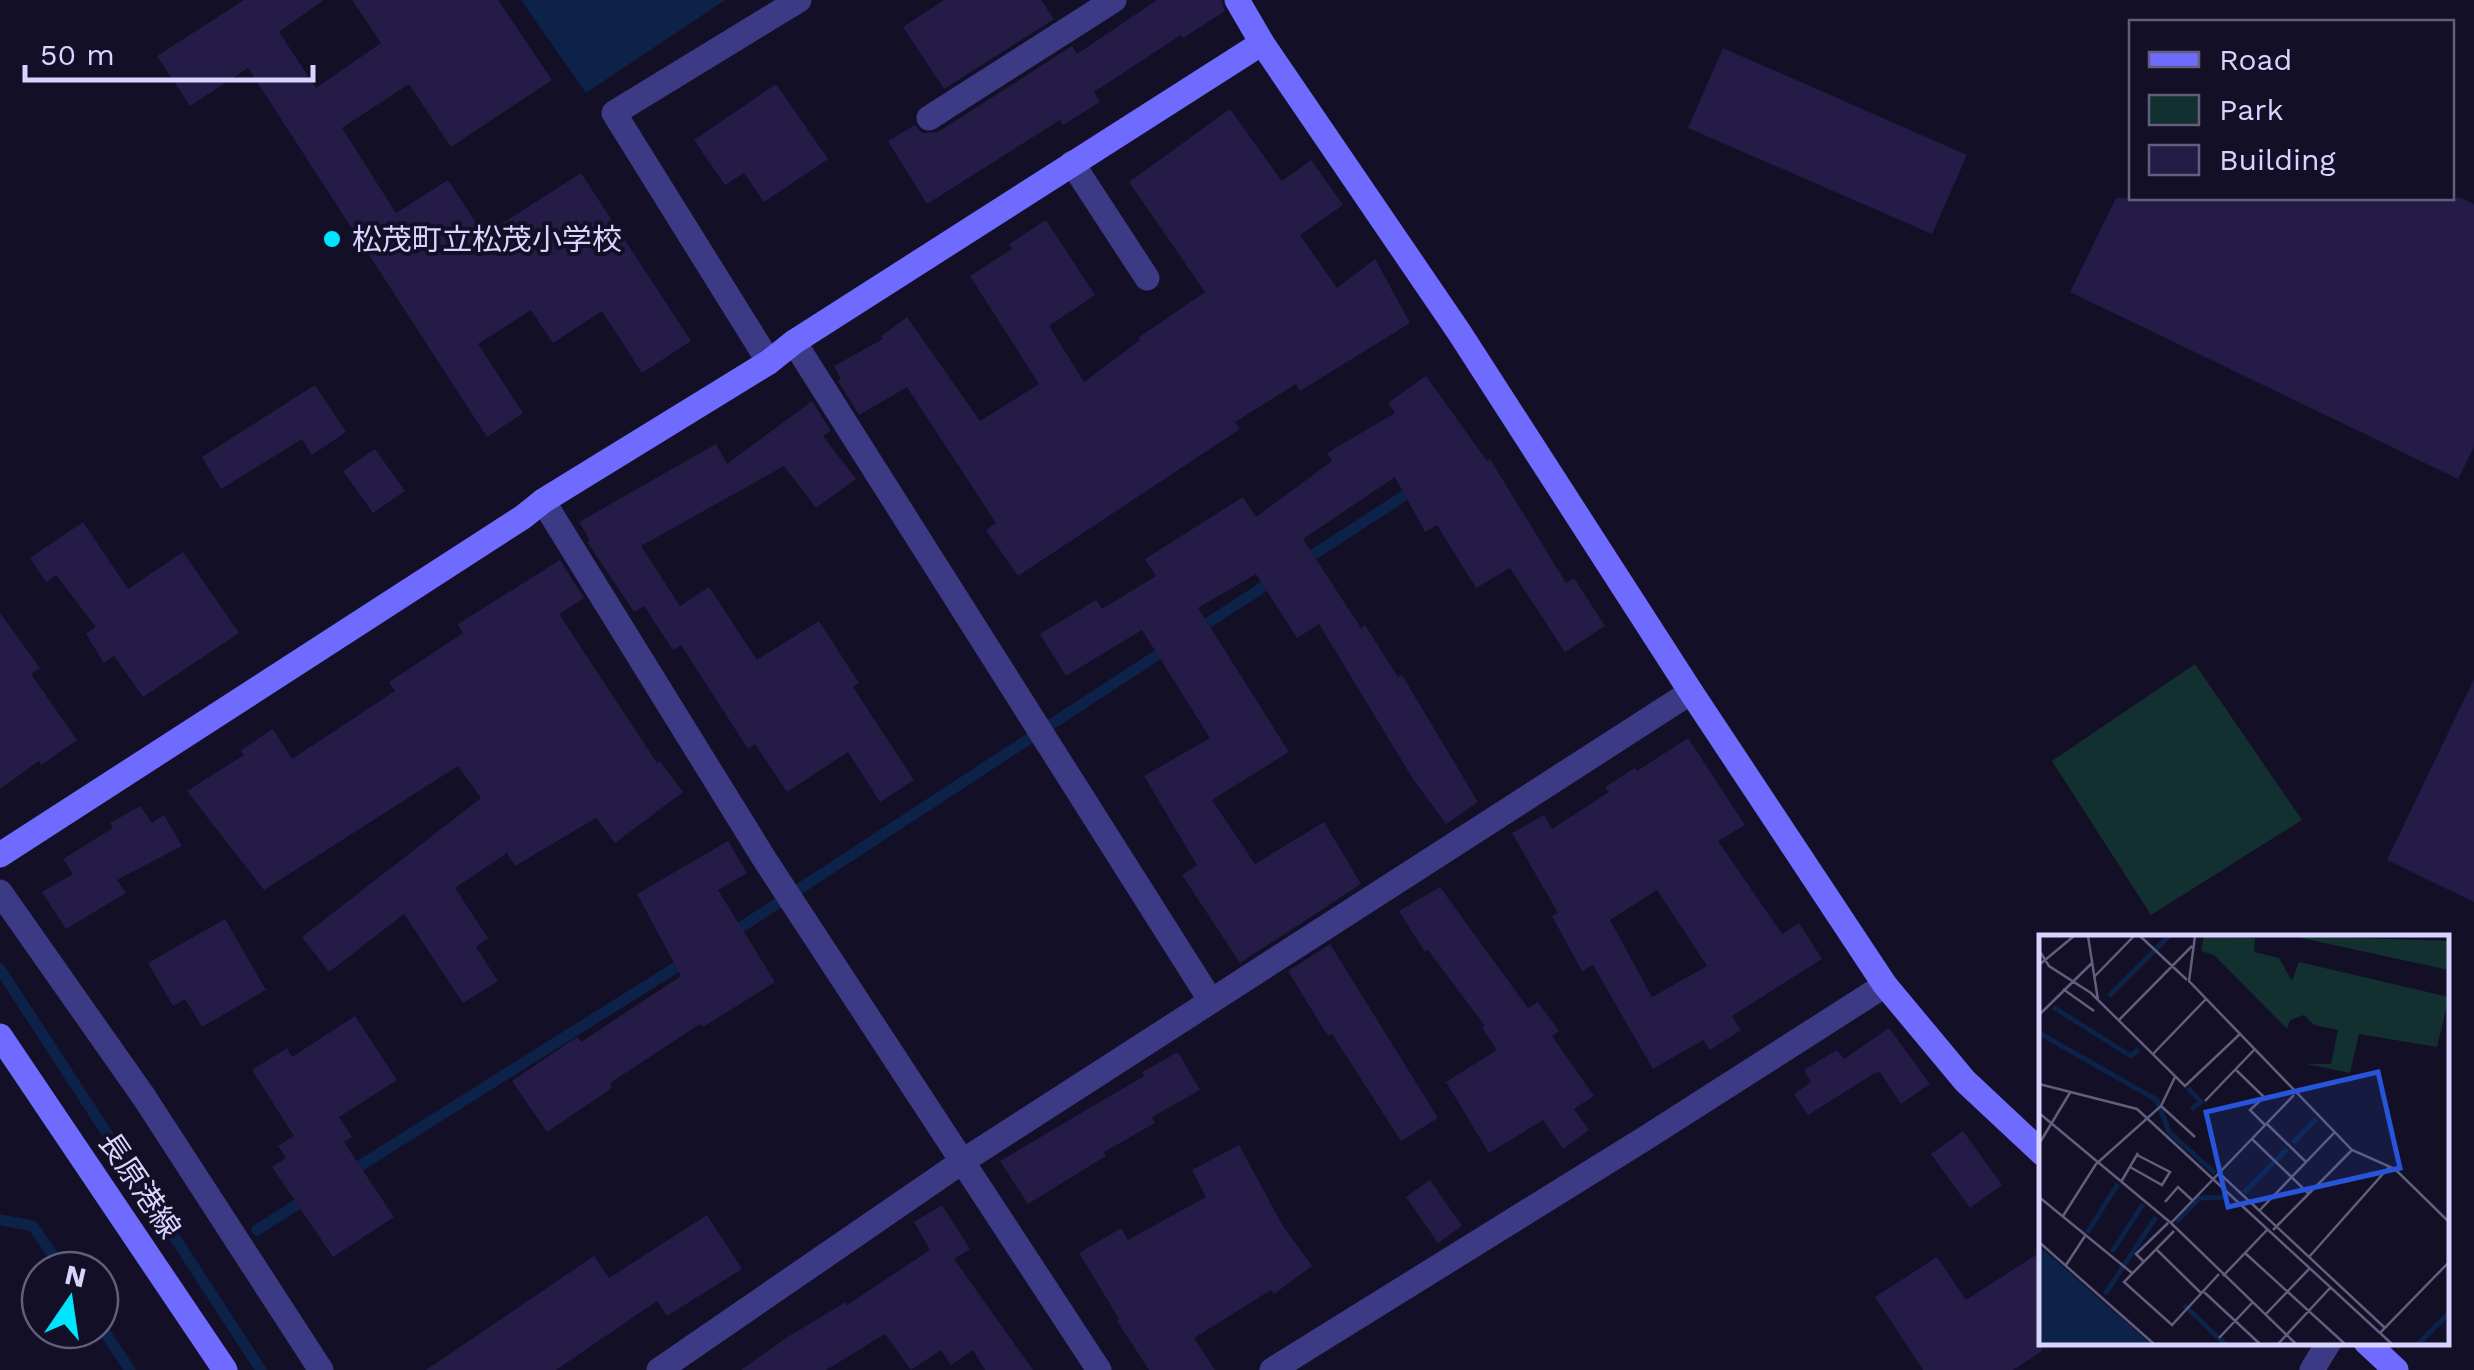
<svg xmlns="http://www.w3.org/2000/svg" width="2474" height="1370" font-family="'Work Sans','Noto Sans JP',sans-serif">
	<rect width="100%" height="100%" fill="#130f26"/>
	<!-- green -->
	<polygon fill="#12302f" points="2195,664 2302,820 2151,915 2052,761"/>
	<!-- water -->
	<polygon fill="#0c2248" points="521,0 725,0 586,93"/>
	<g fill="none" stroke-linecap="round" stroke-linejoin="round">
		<!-- stream -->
		<g stroke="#0c2248" stroke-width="11">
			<polyline points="1302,562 1416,488"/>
			<polyline points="1197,630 1274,580"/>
			<polyline points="732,933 1168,648"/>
			<polyline points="0,969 261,1370"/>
			<polyline points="350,1172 686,961"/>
			<polyline points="0,1220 33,1226 63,1270"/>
			<polyline points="257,1230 309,1197"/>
			<polyline points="100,1325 130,1370"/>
		</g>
	</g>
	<!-- building -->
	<g fill="#241b47" fill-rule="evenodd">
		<polygon points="244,0 324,0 279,32 316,88 381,43 352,0 498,0 552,80 451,147 409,84 342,128 396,213 448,180 484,235 581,173 691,341 642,373 602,311 553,343 531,310 478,344 523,413 487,437 248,68 190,106 157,56"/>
		<polygon points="944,0 1041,0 1054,19 944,89 903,27"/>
		<polygon points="1157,0 1221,0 1225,11 1183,38 1181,35 1094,92 1100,102 1063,125 1060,120 927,204 888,141 915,125 922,133 938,132 1072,46 1077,54"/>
		<polygon points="1723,48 1967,155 1932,234 1688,128"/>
		<polygon points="776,84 828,159 764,202 744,173 725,185 694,140"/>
		<polygon points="1230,109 1282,181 1311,160 1343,205 1300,235 1337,288 1375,259 1410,323 1300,391 1296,384 1235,422 1240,429 1018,576 986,530 996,523 907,387 859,415 838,381 841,379 834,366 883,339 881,336 907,317 980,421 1039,384 970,276 1012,249 1009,244 1046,220 1095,295 1049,326 1084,382 1140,340 1138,338 1205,292 1129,182"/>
		<polygon points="2116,198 2461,198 2474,204 2474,447 2458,479 2070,292"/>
		<polygon points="1426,376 1487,461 1490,459 1566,583 1574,578 1605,626 1565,652 1510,568 1476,588 1437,525 1425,532 1395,477 1303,539 1361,628 1365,625 1398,677 1402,675 1478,802 1446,824 1413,779 1319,624 1297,638 1256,574 1198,608 1289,752 1212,800 1255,864 1324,822 1361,884 1240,963 1182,875 1197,865 1144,776 1210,738 1142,630 1066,676 1040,634 1096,600 1102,609 1156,576 1145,559 1243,497 1256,517 1332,461 1327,453 1395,413 1388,403"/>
		<polygon points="315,385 346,432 312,455 302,439 221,489 202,457"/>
		<polygon points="812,401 831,431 823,436 856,479 816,508 784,466 641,546 680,606 709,587 757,660 819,621 859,683 853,687 914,780 880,802 848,752 787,792 755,744 748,749 681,645 673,650 644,606 634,612 587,542 590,540 579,522 716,444 727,464"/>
		<polygon points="375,449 405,491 373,513 343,471"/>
		<polygon points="83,522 128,589 183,552 239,633 143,697 114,656 104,663 86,634 96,627 56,575 46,582 30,558"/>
		<polygon points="560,560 584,598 559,614 657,763 660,761 683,792 615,843 596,818 515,866 507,853 455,888 488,938 476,947 498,981 463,1003 404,914 329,972 302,937 481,798 458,766 264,890 187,791 244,755 241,750 273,729 292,759 395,691 389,682 463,633 458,624"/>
		<polygon points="0,613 40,668 31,674 77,740 41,765 39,761 0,789"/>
		<polygon points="2474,679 2474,902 2387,860"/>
		<path d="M 1688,738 L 1745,825 L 1718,841 L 1782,934 L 1799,923 L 1822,959 L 1732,1016 L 1741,1030 L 1710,1050 L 1703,1040 L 1653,1069 L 1593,965 L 1582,971 L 1552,916 L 1558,913 L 1512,833 L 1544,815 L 1552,829 L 1609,792 L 1605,787 L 1635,768 L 1637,771 ZM 1657,890 L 1707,966 L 1652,997 L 1610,920 Z"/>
		<polygon points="140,806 152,823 164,815 182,846 117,880 126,893 66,929 42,892 73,874 63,859 113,828 110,823"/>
		<polygon points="728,841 747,873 718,890 775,982 703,1027 700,1024 610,1083 612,1088 547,1132 512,1081 577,1037 581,1042 681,976 637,894"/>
		<polygon points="1440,887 1528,1008 1538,1002 1559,1031 1552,1036 1594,1096 1574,1109 1589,1130 1563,1149 1543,1120 1489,1153 1446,1082 1497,1050 1482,1028 1485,1026 1428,950 1425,952 1399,911"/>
		<polygon points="225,919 266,990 202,1027 185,999 173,1006 148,963"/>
		<polygon points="1330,944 1438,1118 1401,1141 1332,1034 1328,1036 1288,971"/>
		<polygon points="355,1016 397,1080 339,1117 352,1137 344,1142 394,1217 333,1257 272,1167 286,1158 278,1146 294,1136 252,1070 287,1048 292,1057"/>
		<polygon points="1889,1028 1930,1084 1901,1104 1880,1072 1875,1073 1808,1115 1794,1094 1811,1082 1804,1070 1837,1050 1844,1059"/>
		<polygon points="1178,1052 1200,1090 1152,1117 1155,1123 1104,1152 1106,1156 1028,1204 1000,1161 1144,1076 1142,1072"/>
		<polygon points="1963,1131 2002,1185 1970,1208 1931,1154"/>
		<polygon points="1239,1145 1283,1226 1312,1266 1274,1294 1271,1290 1194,1338 1215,1370 1149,1370 1117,1321 1119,1319 1079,1253 1121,1228 1128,1240 1206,1197 1192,1170"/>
		<polygon points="1430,1180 1462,1226 1438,1243 1406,1197"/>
		<polygon points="942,1205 970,1249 954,1259 1033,1370 985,1370 973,1350 951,1365 941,1350 911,1370 885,1334 826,1370 741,1370 789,1336 846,1302 847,1305 930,1250 914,1222"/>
		<polygon points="707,1215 742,1269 667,1316 657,1301 556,1370 426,1370 594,1256 609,1278"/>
		<polygon points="2042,1251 2042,1351 2013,1370 1923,1370 1875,1297 1937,1257 1966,1300"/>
	</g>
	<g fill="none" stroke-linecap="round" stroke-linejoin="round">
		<!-- street -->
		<g stroke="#3d3a85" stroke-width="25">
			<polyline points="929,118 1114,0"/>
			<polyline points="1072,163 1147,278"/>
			<polyline points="794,342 1211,1001"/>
			<polyline points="769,362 614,113 799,0"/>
			<polyline points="543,501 765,860 1099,1370"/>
			<polyline points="0,892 144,1097 321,1370"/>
			<polyline points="659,1370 963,1161 1691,692"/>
			<polyline points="1272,1370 1644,1139 1885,985"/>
			<polyline points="2312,1370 2329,1342"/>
		</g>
		<!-- secondary -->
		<g stroke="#6f6bff" stroke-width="25">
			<polyline points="1237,0 1262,43 1459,332 1691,692 1885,985 1965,1081 2042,1153"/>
			<polyline points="0,855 523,517 543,501 769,362 794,342 1262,43"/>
			<polyline points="0,1036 225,1370"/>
			<polyline points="2366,1342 2396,1370"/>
		</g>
	</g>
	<!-- markers -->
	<circle fill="#00e5ff" stroke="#130f26" stroke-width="4" cx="332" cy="239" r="10"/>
	<g text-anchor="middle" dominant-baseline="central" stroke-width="8" stroke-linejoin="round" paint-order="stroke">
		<!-- poi labels -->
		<g font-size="30" fill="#d9d4ff" stroke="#130f26" text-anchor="start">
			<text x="352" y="239">松茂町立松茂小学校</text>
		</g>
		<!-- street labels -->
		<g font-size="30" fill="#d9d4ff" stroke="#130f26">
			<text transform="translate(140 1185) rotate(56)">長原港線</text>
		</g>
	</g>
	<!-- overview -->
	<g transform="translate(2039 935)">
		<rect width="410" height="410" fill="#130f26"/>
		<path d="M 165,1 L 216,3 L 215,17 L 240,23 L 253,46 L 260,27 L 410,62 L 398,112 L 320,99 L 311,138 L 268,129 L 292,129 L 299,95 L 275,90 L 265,80 L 251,85 L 248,94 L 175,20 L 162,16 ZM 259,1 L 410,6 L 410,35 L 262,3 Z" fill="#12302f"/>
		<path d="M 0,311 L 112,409 L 0,409 Z" fill="#0c2248"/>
		<path fill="none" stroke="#0c2248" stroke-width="5" d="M 70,61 L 130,1M 14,72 L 92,121 L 100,114M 0,98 L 118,165 L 130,197 L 176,238M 149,153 L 162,167 L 152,174M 254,208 L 277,184M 205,258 L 248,214M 137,287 L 161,263 L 189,262M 48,298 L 79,249M 73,317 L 104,269M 66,359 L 117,282M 145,370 L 186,409M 379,409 L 410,378"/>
		<path fill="none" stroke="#625e7d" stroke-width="2.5" d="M 49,1 L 59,65M 101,1 L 148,45M 156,1 L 150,46 L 313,215 L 356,234 L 410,287M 0,15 L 10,31 L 52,58 L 146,151 L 202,98M 0,30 L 35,1M 56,41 L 95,1M 24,54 L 55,76M 0,80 L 53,28M 79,86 L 153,11M 113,120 L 167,64M 196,134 L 225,162 L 211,175 L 226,190M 0,149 L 98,174 L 341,398M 166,166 L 215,115M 122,171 L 156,202M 0,178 L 132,288 L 257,409M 227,188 L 267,227M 212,203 L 270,259M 0,209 L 32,156M 91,232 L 123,250 L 131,237 L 98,220M 179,237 L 346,393M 82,247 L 99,218M 0,262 L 93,338M 126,267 L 139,252 L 153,265M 220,276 L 295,198M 24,281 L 57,229 L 122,171 L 136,142M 132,288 L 255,160M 234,295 L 313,215M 135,296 L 85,347 L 133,390 L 180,339M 0,307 L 115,409M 117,314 L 162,358M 206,318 L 306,409M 270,322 L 351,231M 105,327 L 97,319 L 129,288M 27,330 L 46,301M 184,341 L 228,295M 164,356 L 221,409M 226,380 L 270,334M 180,403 L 213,368M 239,409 L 291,353M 353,409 L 341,398 L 410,327"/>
		<path fill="#2655da" fill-opacity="0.15" stroke="#2655da" stroke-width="5" d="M 339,137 L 361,233 L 189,272 L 167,177 Z"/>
		<rect width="410" height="410" fill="none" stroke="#d9d4ff" stroke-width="5"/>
	</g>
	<!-- legend -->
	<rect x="2129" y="20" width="325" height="180" fill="#130f26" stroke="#625e7d" stroke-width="2.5"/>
	<rect x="2149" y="52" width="50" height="15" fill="#6f6bff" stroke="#625e7d" stroke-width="2.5"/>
	<text x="2219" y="70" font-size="30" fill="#d9d4ff">Road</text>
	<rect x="2149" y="95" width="50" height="30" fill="#12302f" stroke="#625e7d" stroke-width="2.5"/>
	<text x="2219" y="120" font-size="30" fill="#d9d4ff">Park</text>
	<rect x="2149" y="145" width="50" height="30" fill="#241b47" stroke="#625e7d" stroke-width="2.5"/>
	<text x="2219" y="170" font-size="30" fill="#d9d4ff">Building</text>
	<!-- north arrow -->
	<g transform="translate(70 1300) rotate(13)"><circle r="48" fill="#130f26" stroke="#625e7d" stroke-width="2.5"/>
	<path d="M0-8L18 38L0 25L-18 38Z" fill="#00e5ff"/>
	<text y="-15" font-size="28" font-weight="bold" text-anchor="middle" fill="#d9d4ff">N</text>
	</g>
	<!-- scale -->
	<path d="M25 65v15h288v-15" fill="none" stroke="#d9d4ff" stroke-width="5"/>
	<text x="40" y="65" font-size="30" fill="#d9d4ff" stroke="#130f26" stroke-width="8" paint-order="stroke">50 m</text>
</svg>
